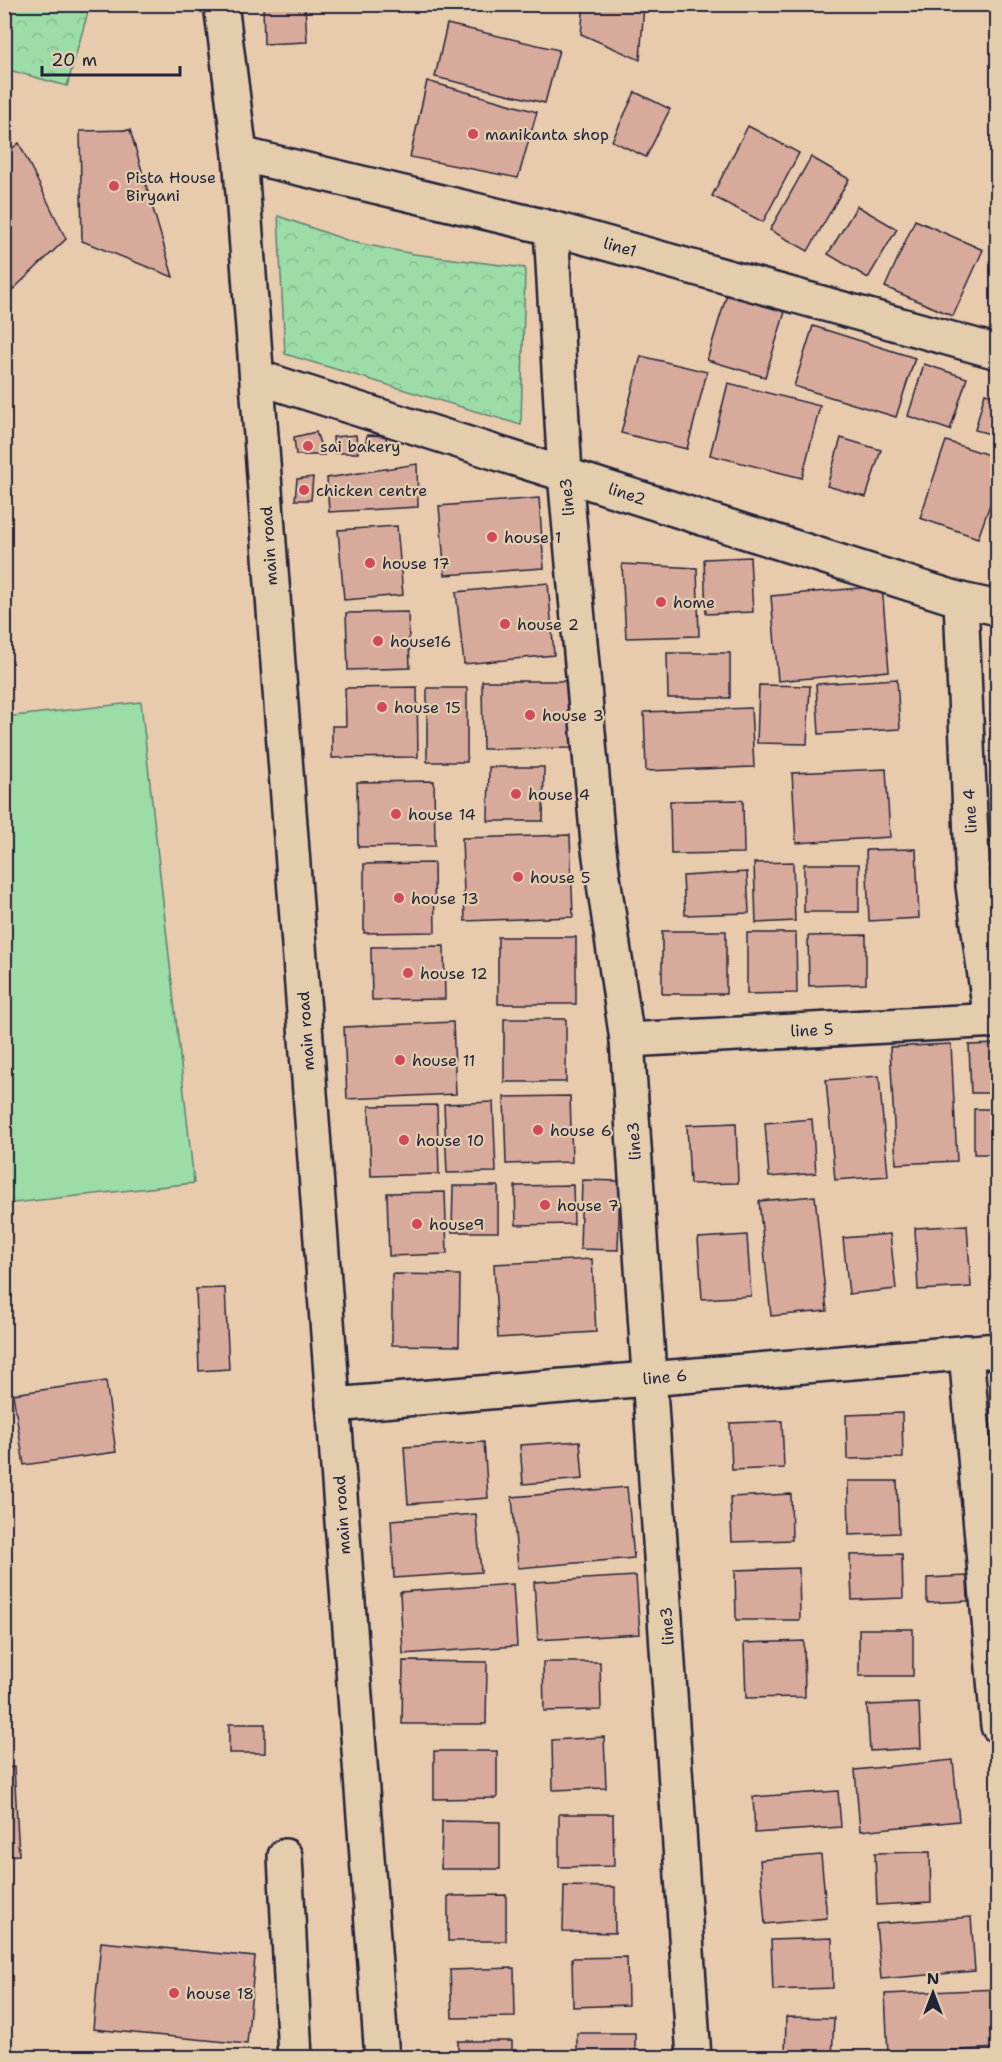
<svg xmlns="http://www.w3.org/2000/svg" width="1002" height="2062" font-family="'Shantell Sans',sans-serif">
	<defs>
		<pattern id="park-crowns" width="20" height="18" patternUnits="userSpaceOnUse" patternTransform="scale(1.5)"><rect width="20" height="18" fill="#9bdca7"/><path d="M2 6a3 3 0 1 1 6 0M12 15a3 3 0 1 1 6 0" fill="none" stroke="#85bc91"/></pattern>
	</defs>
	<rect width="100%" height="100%" fill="#e8cbad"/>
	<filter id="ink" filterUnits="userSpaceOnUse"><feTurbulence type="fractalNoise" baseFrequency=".0167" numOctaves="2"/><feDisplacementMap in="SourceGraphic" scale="12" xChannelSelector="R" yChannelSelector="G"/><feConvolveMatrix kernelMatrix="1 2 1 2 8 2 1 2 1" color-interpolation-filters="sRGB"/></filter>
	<g filter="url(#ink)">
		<!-- grass -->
		<polygon fill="#9bdca7" stroke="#5e7f71" stroke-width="1.5" points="141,702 194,1183 5,1204 5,717"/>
		<!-- park -->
		<g fill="url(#park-crowns)" stroke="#5e7f71" stroke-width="1.5">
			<polygon points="4,5 90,5 67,86 5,69"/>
			<polygon points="278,216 352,242 414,254 525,268 521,425 285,354"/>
		</g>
		<!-- building -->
		<g fill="#d8aa9c" stroke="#22223b" stroke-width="1.5">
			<polygon points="263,4 305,4 307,42 264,44"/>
			<polygon points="584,4 644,4 640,60 581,34"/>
			<polygon points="447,24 559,50 545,103 435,77"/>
			<polygon points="427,81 537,112 518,178 410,157"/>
			<polygon points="635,92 670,109 646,157 612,141"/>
			<polygon points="748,126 799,153 763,222 712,196"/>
			<polygon points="130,130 173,277 82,241 80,131"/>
			<polygon points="19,143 66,239 4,298 4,155"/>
			<polygon points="811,157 849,179 808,251 770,230"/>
			<polygon points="857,206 897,229 868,278 828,254"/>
			<polygon points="915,220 983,250 953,316 885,287"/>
			<polygon points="727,294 785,312 765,377 707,360"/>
			<polygon points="813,326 915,358 896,417 794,386"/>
			<polygon points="641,356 707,372 687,449 621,433"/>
			<polygon points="924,364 967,378 950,430 908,416"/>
			<polygon points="728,383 820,406 802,478 710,455"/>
			<polygon points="985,393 998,396 998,436 975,430"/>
			<polygon points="316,432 324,455 296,455 294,437"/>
			<polygon points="356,435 358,453 334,453 333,437"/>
			<polygon points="367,435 386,436 387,450 365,449"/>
			<polygon points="841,438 881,450 866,497 827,486"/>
			<polygon points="946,441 998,458 998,482 978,538 920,518"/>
			<polygon points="417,464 418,507 329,512 327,478"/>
			<polygon points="313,477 311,500 295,500 297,479"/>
			<polygon points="539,498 544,568 445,575 439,506"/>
			<polygon points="397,526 403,595 344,600 338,530"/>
			<polygon points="750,557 753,612 706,614 704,559"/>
			<polygon points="622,564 697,568 699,636 626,638"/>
			<polygon points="548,583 554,655 464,664 456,592"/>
			<polygon points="882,586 889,671 778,681 771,596"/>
			<polygon points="408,612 410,668 348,670 346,613"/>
			<polygon points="667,653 730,653 730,698 668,698"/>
			<polygon points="897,679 900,729 819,734 816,684"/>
			<polygon points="482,681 578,681 579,748 483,749"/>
			<polygon points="759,685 810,686 807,744 757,743"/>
			<polygon points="417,687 418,757 332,758 332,726 346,726 345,688"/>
			<rect x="427" y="688" width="40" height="74"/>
			<polygon points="993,697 998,697 998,746 994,746"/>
			<polygon points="751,708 754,767 646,771 644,712"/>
			<polygon points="489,767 544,767 543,821 488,821"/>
			<polygon points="886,769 890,837 796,843 792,773"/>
			<polygon points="434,781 435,846 358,847 357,782"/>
			<polygon points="743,800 744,853 671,854 670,801"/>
			<polygon points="570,835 573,917 465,921 462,838"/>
			<polygon points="979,842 998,842 998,899 980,899"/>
			<polygon points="916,849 919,918 869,921 866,850"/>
			<polygon points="793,862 795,921 756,923 754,863"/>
			<polygon points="434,863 435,932 364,933 364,864"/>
			<rect x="804" y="864" width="55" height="48"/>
			<polygon points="747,872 749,913 685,915 683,876"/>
			<rect x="662" y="931" width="64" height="63"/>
			<polygon points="747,933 796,933 797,993 747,994"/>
			<polygon points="866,935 866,984 809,986 808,936"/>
			<rect x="498" y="937" width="78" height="67"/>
			<polygon points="444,946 445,999 372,1000 371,947"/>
			<rect x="504" y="1019" width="62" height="63"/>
			<polygon points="453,1022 456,1094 347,1099 344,1027"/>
			<polygon points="951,1044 957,1161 896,1164 890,1047"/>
			<polygon points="998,1044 998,1093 971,1093 969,1045"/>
			<polygon points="879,1076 888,1176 835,1180 826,1080"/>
			<polygon points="570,1096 572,1162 506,1164 504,1097"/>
			<polygon points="493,1102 496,1172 447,1173 444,1104"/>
			<polygon points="437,1105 439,1174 371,1176 369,1106"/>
			<rect x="974" y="1109" width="24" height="45"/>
			<polygon points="812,1119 816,1173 769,1177 765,1123"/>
			<polygon points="736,1123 738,1183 690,1184 687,1125"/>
			<polygon points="582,1180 620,1181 618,1250 580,1249"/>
			<polygon points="573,1185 574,1224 516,1225 515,1186"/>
			<polygon points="453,1186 498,1186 498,1232 452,1232"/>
			<polygon points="445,1192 447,1254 389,1256 387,1193"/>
			<polygon points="815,1196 827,1311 771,1316 759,1201"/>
			<polygon points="994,1218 998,1218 998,1281 996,1281"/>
			<polygon points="967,1225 971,1287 918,1290 915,1228"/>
			<polygon points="890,1234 896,1289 849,1294 843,1238"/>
			<polygon points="747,1235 751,1296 702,1299 698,1238"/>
			<polygon points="592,1259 596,1332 498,1338 494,1264"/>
			<polygon points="392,1274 460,1275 459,1346 392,1345"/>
			<polygon points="225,1288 229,1369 199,1371 196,1289"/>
			<polygon points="106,1381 116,1452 24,1465 13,1394"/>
			<polygon points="902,1413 903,1458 847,1459 846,1415"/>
			<polygon points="782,1421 784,1468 732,1470 730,1423"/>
			<polygon points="580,1441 583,1479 523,1484 520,1445"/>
			<polygon points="484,1442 488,1498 408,1504 404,1447"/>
			<polygon points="848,1481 897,1481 899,1533 849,1535"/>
			<polygon points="627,1487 634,1558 518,1568 512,1497"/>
			<polygon points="791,1494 792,1540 732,1542 730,1497"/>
			<polygon points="476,1514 481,1572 394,1578 391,1520"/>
			<polygon points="902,1554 903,1598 852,1600 850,1555"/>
			<polygon points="799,1568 800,1620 736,1620 735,1570"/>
			<polygon points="636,1576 640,1634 538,1640 534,1582"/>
			<polygon points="967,1576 968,1601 927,1603 927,1578"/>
			<polygon points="513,1584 517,1646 403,1654 400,1592"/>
			<rect x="859" y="1629" width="54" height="47"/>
			<polygon points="804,1641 805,1697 746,1698 744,1643"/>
			<polygon points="403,1661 487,1662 486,1724 402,1724"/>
			<polygon points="543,1662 600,1662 601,1710 544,1711"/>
			<polygon points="919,1703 921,1748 870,1751 867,1705"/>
			<rect x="229" y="1724" width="36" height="29"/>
			<polygon points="604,1737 606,1788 553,1790 552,1740"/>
			<polygon points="434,1751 497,1751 497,1798 434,1799"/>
			<polygon points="953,1760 959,1821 860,1831 855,1770"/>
			<polygon points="14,1767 19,1855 4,1856 4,1768"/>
			<polygon points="838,1791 841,1827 755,1833 753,1797"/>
			<polygon points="559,1814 613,1814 614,1866 559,1867"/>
			<polygon points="442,1821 500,1822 500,1869 441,1869"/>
			<polygon points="930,1852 931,1902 877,1905 875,1853"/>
			<polygon points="821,1855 827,1918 765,1924 760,1860"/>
			<polygon points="564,1886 615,1887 615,1933 563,1932"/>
			<polygon points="506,1895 506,1941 448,1941 448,1896"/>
			<polygon points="971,1917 975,1971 881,1979 876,1924"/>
			<polygon points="832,1938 833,1988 773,1990 771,1940"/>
			<polygon points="101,1942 255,1957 247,2044 93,2029"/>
			<polygon points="627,1957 628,2005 573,2007 572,1958"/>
			<polygon points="514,1968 515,2017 452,2018 450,1970"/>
			<polygon points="998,1989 998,2048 888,2054 885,1994"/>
			<polygon points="786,2017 834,2018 832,2058 785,2058"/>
			<rect x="577" y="2033" width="58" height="25"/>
			<rect x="458" y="2041" width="54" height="17"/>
		</g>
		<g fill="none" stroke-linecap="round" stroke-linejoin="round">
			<defs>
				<g id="street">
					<polyline points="240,154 551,228 998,352"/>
					<polyline points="551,228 565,474 598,843 627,1040 694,2058"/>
					<polyline points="257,377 961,600 998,608"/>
					<polyline points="961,600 973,886 991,1021"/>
					<polyline points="627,1040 998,1020"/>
					<polyline points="966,1352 998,1726"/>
					<polyline points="333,1405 998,1350"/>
					<polyline points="285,1856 295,2058"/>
				</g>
				<polyline id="secondary" points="221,4 240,154 382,2058"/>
			</defs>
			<!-- street casing -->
			<use href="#street" stroke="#22223b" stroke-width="38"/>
			<!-- secondary casing -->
			<use href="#secondary" stroke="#22223b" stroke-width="38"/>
			<!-- street -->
			<use href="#street" stroke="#e3cdad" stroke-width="33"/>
			<!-- secondary -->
			<use href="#secondary" stroke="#e3cdad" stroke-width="33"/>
		</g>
	</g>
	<!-- markers -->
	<g fill="#d1495b" stroke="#e3cdad" stroke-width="2">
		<circle cx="473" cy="134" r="6"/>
		<circle cx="114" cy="186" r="6"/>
		<circle cx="308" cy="446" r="6"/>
		<circle cx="304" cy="490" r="6"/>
		<circle cx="492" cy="537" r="6"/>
		<circle cx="370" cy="563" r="6"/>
		<circle cx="661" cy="602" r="6"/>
		<circle cx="505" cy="624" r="6"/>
		<circle cx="378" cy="641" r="6"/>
		<circle cx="382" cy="707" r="6"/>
		<circle cx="530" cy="715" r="6"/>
		<circle cx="516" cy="794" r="6"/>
		<circle cx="396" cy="814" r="6"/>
		<circle cx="518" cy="877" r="6"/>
		<circle cx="399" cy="898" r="6"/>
		<circle cx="408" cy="973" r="6"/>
		<circle cx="400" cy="1060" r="6"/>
		<circle cx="538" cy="1130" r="6"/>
		<circle cx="404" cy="1140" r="6"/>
		<circle cx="545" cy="1205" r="6"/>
		<circle cx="417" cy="1224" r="6"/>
		<circle cx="174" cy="1993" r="6"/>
	</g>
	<g text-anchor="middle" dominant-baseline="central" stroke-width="4.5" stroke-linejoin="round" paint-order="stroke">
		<!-- poi labels -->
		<g font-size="16" fill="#22223b" stroke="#e3cdad" text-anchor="start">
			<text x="485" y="134">manikanta shop</text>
			<text x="126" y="177">Pista House<tspan x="126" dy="18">Biryani</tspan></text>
			<text x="320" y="446">sai bakery</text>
			<text x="316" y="490">chicken centre</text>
			<text x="504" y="537">house 1</text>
			<text x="382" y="563">house 17</text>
			<text x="673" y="602">home</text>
			<text x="517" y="624">house 2</text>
			<text x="390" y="641">house16</text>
			<text x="394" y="707">house 15</text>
			<text x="542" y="715">house 3</text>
			<text x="528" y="794">house 4</text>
			<text x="408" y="814">house 14</text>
			<text x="530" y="877">house 5</text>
			<text x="411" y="898">house 13</text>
			<text x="420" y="973">house 12</text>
			<text x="412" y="1060">house 11</text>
			<text x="550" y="1130">house 6</text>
			<text x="416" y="1140">house 10</text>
			<text x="557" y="1205">house 7</text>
			<text x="429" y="1224">house9</text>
			<text x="186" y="1993">house 18</text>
		</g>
		<!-- street labels -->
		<g font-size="16" fill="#22223b" stroke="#e3cdad">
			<text transform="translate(620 247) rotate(16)">line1</text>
			<text transform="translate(627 494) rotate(18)">line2</text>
			<text transform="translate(567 497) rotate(-95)">line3</text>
			<text transform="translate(269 546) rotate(-94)">main road</text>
			<text transform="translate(970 811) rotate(-93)">line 4</text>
			<text transform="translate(812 1030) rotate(-3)">line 5</text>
			<text transform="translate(306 1031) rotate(-94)">main road</text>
			<text transform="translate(634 1141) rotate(-94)">line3</text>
			<text transform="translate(665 1377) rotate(-5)">line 6</text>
			<text transform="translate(342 1515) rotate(-94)">main road</text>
			<text transform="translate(667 1626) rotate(-94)">line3</text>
		</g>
	</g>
	<!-- margin -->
	<rect width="1002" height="2062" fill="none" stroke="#e3cdad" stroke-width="24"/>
	<rect x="12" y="12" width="978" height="2038" fill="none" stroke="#22223b" stroke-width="2" filter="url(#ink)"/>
	<!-- north arrow -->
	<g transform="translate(933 1993)" stroke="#e3cdad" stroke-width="4.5" paint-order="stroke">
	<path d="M0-4.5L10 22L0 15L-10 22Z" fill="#22223b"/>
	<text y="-9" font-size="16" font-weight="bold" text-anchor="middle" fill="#22223b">N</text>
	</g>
	<!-- scale -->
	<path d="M42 66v9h138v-9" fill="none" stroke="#22223b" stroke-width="3"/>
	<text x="51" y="66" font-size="18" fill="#22223b" stroke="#e3cdad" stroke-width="4.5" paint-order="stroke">20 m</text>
</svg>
